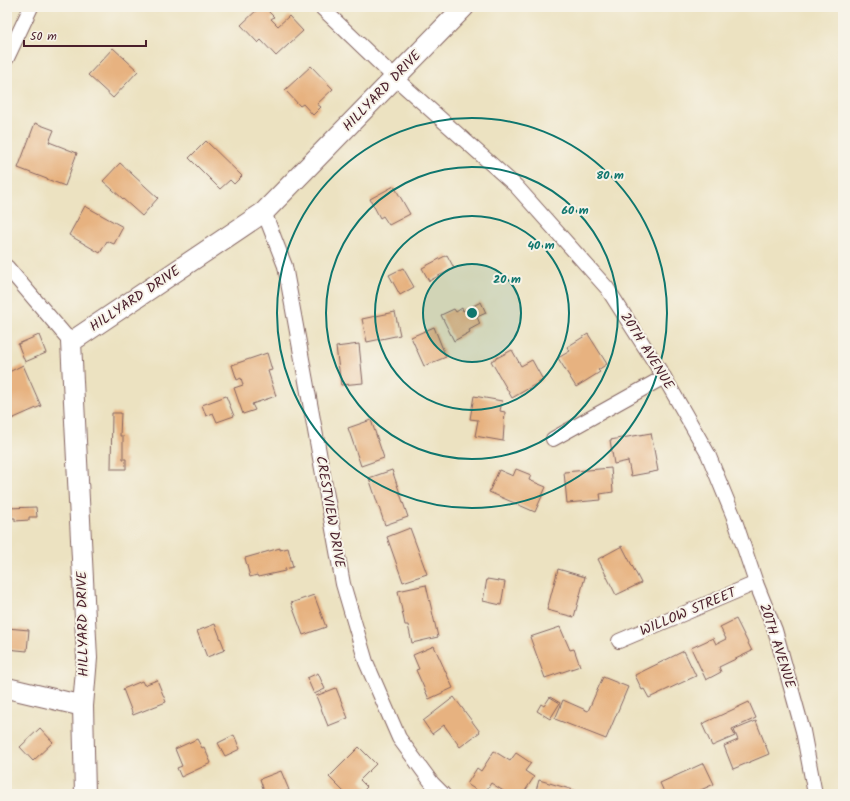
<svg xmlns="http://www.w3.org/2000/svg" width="850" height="801" font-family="Kalam,sans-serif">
	<rect width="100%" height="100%" fill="#f7f3e8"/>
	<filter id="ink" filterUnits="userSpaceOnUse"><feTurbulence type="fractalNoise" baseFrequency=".025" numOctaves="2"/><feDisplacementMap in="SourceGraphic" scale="8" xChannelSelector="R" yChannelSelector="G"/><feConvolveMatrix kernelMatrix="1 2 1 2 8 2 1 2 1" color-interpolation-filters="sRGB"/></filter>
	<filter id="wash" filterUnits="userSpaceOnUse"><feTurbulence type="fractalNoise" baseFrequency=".012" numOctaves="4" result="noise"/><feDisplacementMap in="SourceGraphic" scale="16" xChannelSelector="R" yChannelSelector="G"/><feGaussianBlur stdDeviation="0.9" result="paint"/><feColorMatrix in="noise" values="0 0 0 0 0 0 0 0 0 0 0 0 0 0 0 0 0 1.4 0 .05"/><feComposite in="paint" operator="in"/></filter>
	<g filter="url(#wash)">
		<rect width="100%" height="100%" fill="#ece2c1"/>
		<g id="blocks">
			<!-- building -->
			<g fill="#e7b280">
				<polygon points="260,7 264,7 274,17 271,19 278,26 289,16 303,31 276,56 261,40 258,43 241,25"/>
				<polygon points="113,48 138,71 113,98 88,75"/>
				<polygon points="311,66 333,89 317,104 321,107 313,115 303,104 300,106 285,90"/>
				<polygon points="35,123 54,130 49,142 77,153 65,186 18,168"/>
				<polygon points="206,141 242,176 234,184 230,180 220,189 189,158"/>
				<polygon points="120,163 158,198 142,216 103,181"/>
				<polygon points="394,186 410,214 389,225 383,216 380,218 370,199"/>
				<polygon points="85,206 123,227 114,244 107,241 100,253 69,235"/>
				<polygon points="447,255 454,268 429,281 422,268"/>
				<polygon points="403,268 414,287 400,295 389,275"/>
				<polygon points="481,302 486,313 477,317 480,324 469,330 470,332 454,341 441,315 454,309 456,312 462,308 463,311"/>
				<polygon points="395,312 400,335 367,342 362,319"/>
				<polygon points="434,327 446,357 424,366 411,337"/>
				<polygon points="588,334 607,364 598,370 600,372 576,387 558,358 570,351 567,347"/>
				<polygon points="39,335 46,353 25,362 18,344"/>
				<polygon points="359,344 363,383 341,385 336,347"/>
				<polygon points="512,350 521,366 532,360 543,380 512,398 491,361"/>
				<polygon points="267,353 272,370 268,371 276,396 252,404 255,410 243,414 234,388 243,385 241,378 237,380 232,365"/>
				<polygon points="23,365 41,406 7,421 7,373"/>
				<polygon points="226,396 234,416 217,422 213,413 206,416 202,405"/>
				<polygon points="474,396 502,401 500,411 505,412 503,441 475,436 478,420 470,419"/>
				<polygon points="112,413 121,413 120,436 123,436 123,459 126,459 126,469 111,469"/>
				<polygon points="371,420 384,458 361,466 348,428"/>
				<polygon points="651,433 658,471 631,476 628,461 614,464 610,440"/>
				<polygon points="611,468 613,492 600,494 601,500 567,503 564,472"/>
				<polygon points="516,469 531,475 529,480 546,487 535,512 489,492 499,470 513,476"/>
				<polygon points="392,470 408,517 385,525 369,478"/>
				<polygon points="36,507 37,517 29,517 29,520 15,521 15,518 7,518 7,508"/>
				<polygon points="410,528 427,574 403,582 387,537"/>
				<polygon points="622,546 641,583 616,595 598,559"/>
				<polygon points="280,548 280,550 288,548 293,567 285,569 285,571 258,577 257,575 250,577 245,558"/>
				<polygon points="558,569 585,577 574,617 547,610"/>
				<polygon points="487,579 505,582 501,605 483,601"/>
				<polygon points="426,585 438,637 412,643 408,625 405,625 398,591"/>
				<polygon points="314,595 326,627 303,635 291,603"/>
				<polygon points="736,619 752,651 719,667 721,672 706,680 691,648 713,638 716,644 726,639 720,627"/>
				<polygon points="215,624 225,650 207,657 197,631"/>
				<polygon points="560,627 570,650 574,649 580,666 545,678 530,637"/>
				<polygon points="7,628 29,630 27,651 7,649"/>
				<polygon points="434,646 453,688 429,699 416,670 419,669 413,655"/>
				<polygon points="684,651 696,676 649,698 644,689 642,690 635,675"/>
				<polygon points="318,673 325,689 314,694 307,678"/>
				<polygon points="603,677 628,687 606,739 555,719 563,700 588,711"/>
				<polygon points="157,680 166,702 133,715 123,689 142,681 144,685"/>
				<polygon points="336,688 348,718 328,726 316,696"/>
				<polygon points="454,697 480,732 460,747 444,725 432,734 423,721"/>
				<polygon points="550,697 560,703 550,719 537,711 541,704 544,706"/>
				<polygon points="749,702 756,718 732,729 735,736 712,746 702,724"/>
				<polygon points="756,721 769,754 733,769 724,746 738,740 734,730"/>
				<polygon points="40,728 53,742 33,761 20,747"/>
				<polygon points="234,735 240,749 225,756 218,743"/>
				<polygon points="197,739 202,748 204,747 211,763 181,777 177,768 182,766 175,749"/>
				<polygon points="359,747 376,764 360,780 367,787 360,794 346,794 329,777"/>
				<polygon points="494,751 510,761 516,753 531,763 525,771 534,777 523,794 508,794 491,783 484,794 482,794 467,784 477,768 481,771"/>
				<polygon points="704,763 714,784 692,794 665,794 660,783"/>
				<polygon points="281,771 289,790 279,794 265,794 260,779"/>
				<polygon points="539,780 577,791 577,794 535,794"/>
			</g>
		</g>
	</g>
	<g filter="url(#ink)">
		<use href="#blocks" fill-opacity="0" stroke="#836360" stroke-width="1"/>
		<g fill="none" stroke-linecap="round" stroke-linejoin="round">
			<defs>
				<g id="street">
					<polyline points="321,7 395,78 516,186 607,288 664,377 708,454 733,515 756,583 775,630 803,731 815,794"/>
					<polyline points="7,58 31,7"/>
					<polyline points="264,212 285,266 343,584 366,662 399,738 432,783 443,794"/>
					<polyline points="7,267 71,342"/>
					<polyline points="553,439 664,377"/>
					<polyline points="619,641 756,583"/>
				</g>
				<g id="secondary">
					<polyline points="7,688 83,706"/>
					<polyline points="85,794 83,706 87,658 71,342 264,212 464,7"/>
				</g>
			</defs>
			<!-- street casing -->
			<use href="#street" stroke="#836360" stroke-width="16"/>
			<!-- secondary casing -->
			<use href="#secondary" stroke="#836360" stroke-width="22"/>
			<!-- street -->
			<use href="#street" stroke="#fff" stroke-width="14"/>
			<!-- secondary -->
			<use href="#secondary" stroke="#fff" stroke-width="20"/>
		</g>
	</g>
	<!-- distance rings -->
	<circle cx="472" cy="313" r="49" fill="#0f766e" fill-opacity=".12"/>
	<g fill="none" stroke="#0f766e" stroke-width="2">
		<circle cx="472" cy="313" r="49"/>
		<circle cx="472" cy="313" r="97"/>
		<circle cx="472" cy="313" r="146"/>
		<circle cx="472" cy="313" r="195"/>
	</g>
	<g text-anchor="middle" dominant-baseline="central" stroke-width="4" stroke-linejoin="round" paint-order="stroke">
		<!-- street labels -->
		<g font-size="14" fill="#4a1f2b" stroke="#f7f3e8">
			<text transform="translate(382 91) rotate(-46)">HILLYARD DRIVE</text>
			<text transform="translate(135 299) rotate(-34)">HILLYARD DRIVE</text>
			<text transform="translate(647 351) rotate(58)">20TH AVENUE</text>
			<text transform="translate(330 512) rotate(80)">CRESTVIEW DRIVE</text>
			<text transform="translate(688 612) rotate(-23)">WILLOW STREET</text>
			<text transform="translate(83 624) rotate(-91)">HILLYARD DRIVE</text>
			<text transform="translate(777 646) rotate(72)">20TH AVENUE</text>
		</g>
	</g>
	<circle cx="472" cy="313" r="6" fill="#0f766e" stroke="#f7f3e8" stroke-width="2"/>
	<g font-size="12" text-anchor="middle" font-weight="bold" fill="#0f766e" stroke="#f7f3e8" stroke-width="4" stroke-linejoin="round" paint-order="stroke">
		<text x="610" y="179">80 m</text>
		<text x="575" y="214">60 m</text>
		<text x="541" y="249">40 m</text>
		<text x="507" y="283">20 m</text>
	</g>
	<!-- margin -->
	<rect width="850" height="801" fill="none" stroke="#f7f3e8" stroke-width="24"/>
	<!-- scale -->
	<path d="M24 40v6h122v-6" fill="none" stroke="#4a1f2b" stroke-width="2"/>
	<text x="30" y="40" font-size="12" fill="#4a1f2b" stroke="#f7f3e8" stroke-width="3" paint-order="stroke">50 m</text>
</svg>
